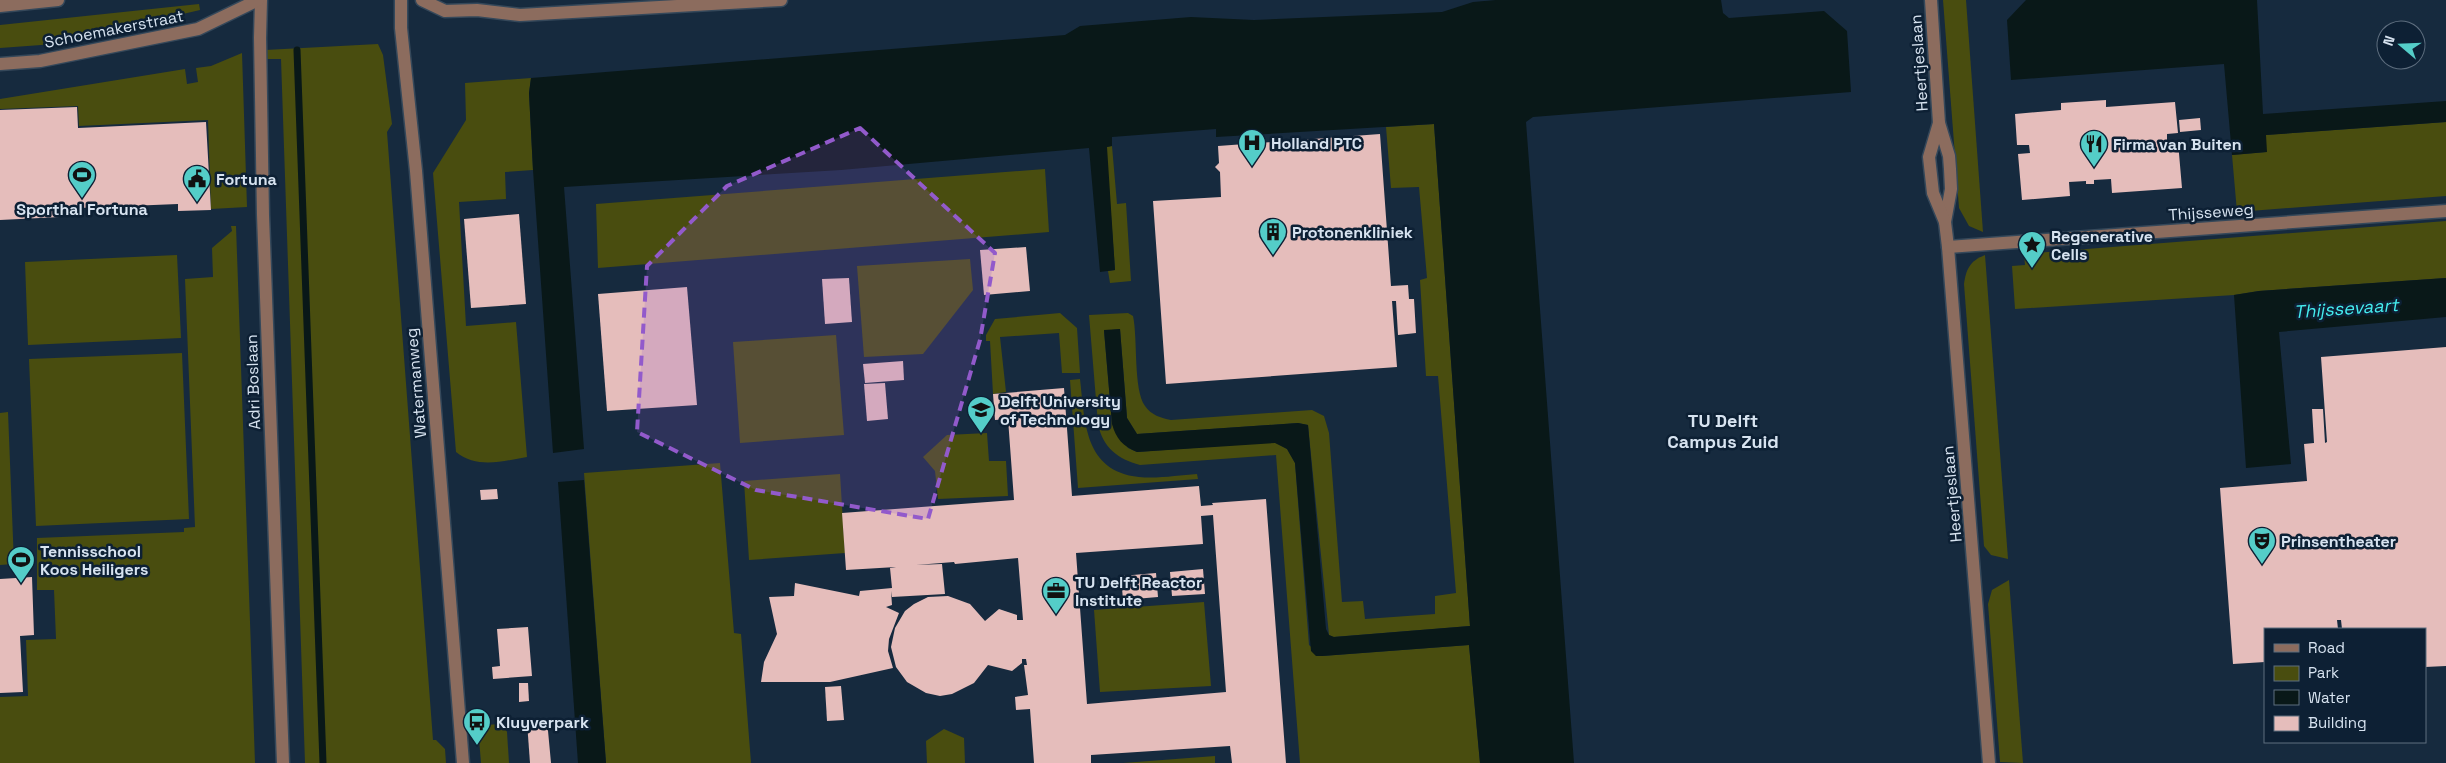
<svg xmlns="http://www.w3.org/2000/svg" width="2446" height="763" font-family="'Space Grotesk',sans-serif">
	<rect width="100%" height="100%" fill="#162a3e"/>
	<!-- green -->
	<g fill="#494d0f">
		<polygon points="1943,0 1966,0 1983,232 1969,226 1959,208"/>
		<polygon points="199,4 200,10 55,44 0,48 0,25"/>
		<polygon points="378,44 383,55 392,124 387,132 433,740 436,740 445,749 446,763 305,763 281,59 266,59 265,50"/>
		<polygon points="242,53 247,207 211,209 208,120 79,126 78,106 0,109 0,99 185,69 187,84 198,82 196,68 211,66"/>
		<path d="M 531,78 L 529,93 L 533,170 L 505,172 L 506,199 L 459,202 L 466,326 L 516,322 L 527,457 C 503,461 477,469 456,452 L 433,173 L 466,120 L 465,83 Z"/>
		<polygon points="2446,122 2446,196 2237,212 2232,155 2266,152 2265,135"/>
		<path d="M 1434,124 L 1470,626 L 1333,637 L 1329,635 L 1308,425 L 1298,423 L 1137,434 L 1127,418 L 1120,329 L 1104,331 L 1112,424 L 1128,448 L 1137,452 L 1275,442 L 1287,449 L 1295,463 L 1309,645 L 1322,656 L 1469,645 L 1480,763 L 1300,763 L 1276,455 L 1140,465 C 1118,459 1103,448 1098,424 L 1089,315 L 1128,313 L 1133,316 C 1138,339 1133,389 1145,406 C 1151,415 1161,418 1171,420 L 1312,410 L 1324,416 L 1329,433 L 1342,602 L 1363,601 L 1365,619 L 1435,614 L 1435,596 L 1456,593 L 1438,376 L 1426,376 L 1420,280 L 1427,278 L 1419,187 L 1391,188 L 1386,127 Z"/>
		<polygon points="1112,146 1117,204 1126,203 1131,281 1110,283 1108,271 1115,270 1106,147"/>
		<polygon points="1045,169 1049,232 598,268 596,204"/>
		<polygon points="2446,221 2446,278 2259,291 2234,295 2015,309 2012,266 2025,265 2024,254"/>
		<polygon points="231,226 236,226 255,763 0,763 0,697 28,696 26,640 56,639 54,590 37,590 37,538 184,532 184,528 195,527 185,279 213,277 212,248 232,231"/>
		<polygon points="177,255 181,338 28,345 25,262"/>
		<path d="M 1985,255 L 2008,559 L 1991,555 L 1984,546 L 1964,284 C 1966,269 1970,261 1985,255 Z"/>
		<polygon points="970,259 973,290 923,354 864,357 857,266"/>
		<polygon points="1060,313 1077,328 1080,373 1062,373 1059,333 1000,337 1006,392 993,394 990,341 986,341 986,335 995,319"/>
		<polygon points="836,335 844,435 740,443 733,342"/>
		<polygon points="182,353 189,519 36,526 29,359"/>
		<path d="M 1080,379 C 1085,422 1084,471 1139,477 C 1158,479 1179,475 1197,474 L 1198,479 L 1078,488 L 1070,380 Z"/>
		<polygon points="8,412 14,564 0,565 0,413"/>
		<polygon points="987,433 989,461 1006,461 1008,496 938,499 935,471 923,457 947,435"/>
		<polygon points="720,463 734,633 741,634 751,763 606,763 584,473"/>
		<polygon points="840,474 845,553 749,560 744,481"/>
		<polygon points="2009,580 2023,763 2000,762 1988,604 1992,590"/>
		<polygon points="1204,602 1211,686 1100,692 1094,610"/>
		<polygon points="498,724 505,728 507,732 509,763 481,763 478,726"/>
		<polygon points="944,729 964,738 965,763 927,763 926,741"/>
		<polygon points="1215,756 1215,763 1123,763"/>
	</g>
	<!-- water -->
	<g fill="#091818">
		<path d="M 1496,0 L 1721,0 L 1723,13 L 1729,18 L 1824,11 L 1847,31 L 1851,92 L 1533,117 L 1526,122 L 1574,763 L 1480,763 L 1469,645 L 1322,656 L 1316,656 L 1311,651 L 1295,463 L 1287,449 L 1275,443 L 1137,452 C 1123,446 1116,439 1112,424 L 1104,330 L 1120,329 L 1127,418 L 1137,434 L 1298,423 L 1308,425 L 1326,629 L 1329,635 L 1334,637 L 1470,626 L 1434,124 L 1216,137 L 1216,129 L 1112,137 L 1112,146 L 1107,147 L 1115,270 L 1100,272 L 1089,148 L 841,170 L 564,187 L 584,449 L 553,453 L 533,170 L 529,93 L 531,78 L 1065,35 L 1080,26 L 1191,17 L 1254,20 L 1442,12 L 1473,2 Z"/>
		<polygon points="2026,0 2257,0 2263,114 2446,101 2446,122 2266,135 2267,152 2232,155 2224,64 2011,80 2007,20"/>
		<polygon points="2446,278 2446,317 2279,332 2291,464 2246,468 2234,295 2259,291"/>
		<polygon points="584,480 606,763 578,763 558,482"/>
	</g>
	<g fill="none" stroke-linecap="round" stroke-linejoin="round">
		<!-- stream -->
		<polyline stroke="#091818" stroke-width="7" points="297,50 323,763"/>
	</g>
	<!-- building -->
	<g fill="#e5bdbb" fill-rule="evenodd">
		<polygon points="2106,100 2106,107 2175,102 2178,133 2167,134 2167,143 2178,142 2182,188 2112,193 2111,179 2094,180 2094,184 2086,184 2086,181 2069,182 2070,196 2022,200 2018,154 2030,153 2029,145 2017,145 2015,114 2061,110 2061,103"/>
		<polygon points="77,107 78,128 206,122 211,210 178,211 178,204 80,208 80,216 0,220 0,110"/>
		<polygon points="2200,118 2201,130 2180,132 2179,120"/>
		<polygon points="1380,134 1391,286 1408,285 1409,299 1414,299 1416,333 1398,335 1396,301 1392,301 1397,367 1166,384 1153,201 1221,197 1220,172 1215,167 1219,163 1218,146"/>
		<polygon points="519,214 526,304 471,308 464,219"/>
		<polygon points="1026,247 1030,291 984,295 980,250"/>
		<polygon points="849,278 852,322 825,324 822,279"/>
		<polygon points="687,287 697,405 607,411 598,294"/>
		<polygon points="2446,347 2446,666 2425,667 2425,629 2342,629 2341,620 2337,620 2338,629 2265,629 2265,662 2233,664 2220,488 2307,481 2304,444 2314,443 2312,409 2323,409 2325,443 2327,442 2321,357"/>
		<polygon points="903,361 904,380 865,383 863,364"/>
		<polygon points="885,383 888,419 867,421 864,384"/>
		<path d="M 1064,388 L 1072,496 L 1199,486 L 1201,506 L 1213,505 L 1212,503 L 1266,499 L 1286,763 L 1232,763 L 1230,746 L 1091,755 L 1091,763 L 1034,763 L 1030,709 L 1016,710 L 1015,697 L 1028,695 L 1024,665 L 1027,665 L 1026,659 L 1022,659 L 1022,663 L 1012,671 L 988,665 L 974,683 L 952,694 L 940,696 L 926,693 L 907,682 L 896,667 L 891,647 L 895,628 L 905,611 L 914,604 L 928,597 L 948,596 L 970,604 L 985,621 L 999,609 L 1017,615 L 1017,620 L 1023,620 L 1018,558 L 955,564 L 954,562 L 916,565 L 942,564 L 945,594 L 892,597 L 891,591 L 892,605 L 886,607 L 899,613 L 889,639 L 888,651 L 893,668 L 830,682 L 761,682 L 764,662 L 777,634 L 769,597 L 794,596 L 795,583 L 859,596 L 860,591 L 892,588 L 890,568 L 896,567 L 846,570 L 842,513 L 1014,500 L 1008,419 L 995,420 L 993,394 ZM 1213,515 L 1226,692 L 1087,704 L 1076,553 L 1203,544 L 1201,516 Z"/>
		<polygon points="497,489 498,499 481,500 480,490"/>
		<polygon points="1203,569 1205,594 1172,596 1170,572"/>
		<polygon points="1156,573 1158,597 1123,600 1121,576"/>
		<polygon points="32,577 34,635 20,636 23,692 0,693 0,579"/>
		<polygon points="528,627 532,676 493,679 492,667 500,666 497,629"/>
		<polygon points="519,683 528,683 529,701 519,702"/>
		<polygon points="841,686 844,720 827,721 825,687"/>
		<polygon points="547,720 551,763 530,763 527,722"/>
	</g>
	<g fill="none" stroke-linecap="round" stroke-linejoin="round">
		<defs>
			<g id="minor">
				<polyline points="261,0 260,38 263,215 283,763"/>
				<polyline points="401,0 401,28 416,171 463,763"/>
				<polyline points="422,0 445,11 477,10 520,15 781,0"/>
				<polyline points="1931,0 1939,123 1949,156 1950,169 1951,189 1945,222"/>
				<polyline points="0,6 58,0"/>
				<polyline points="0,64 40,61 198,29 258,0"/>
				<polyline points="1939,123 1929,157 1933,193 1945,222 1948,247 1989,763"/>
				<polyline points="1948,247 2446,211"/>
			</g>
		</defs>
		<!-- minor casing -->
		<use href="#minor" stroke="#35485a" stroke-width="15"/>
		<!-- minor -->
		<use href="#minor" stroke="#8c6c5e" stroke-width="12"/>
	</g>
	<!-- marked area -->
	<path fill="#925acb" fill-opacity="0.2" stroke="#925acb" stroke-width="4" stroke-dasharray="10 6" stroke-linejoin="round" d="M 860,128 L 995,253 L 980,340 L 928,519 L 756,490 L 637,432 L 647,266 L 727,186 Z"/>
	<!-- icons -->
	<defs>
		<symbol id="hospital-pin" viewBox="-11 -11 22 30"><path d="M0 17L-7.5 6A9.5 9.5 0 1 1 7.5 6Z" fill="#54cdc8" stroke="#0d2034"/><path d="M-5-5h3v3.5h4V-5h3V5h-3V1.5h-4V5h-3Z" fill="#111"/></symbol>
		<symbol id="restaurant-pin" viewBox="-11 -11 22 30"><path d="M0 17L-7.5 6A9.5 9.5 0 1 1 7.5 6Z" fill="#54cdc8" stroke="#0d2034"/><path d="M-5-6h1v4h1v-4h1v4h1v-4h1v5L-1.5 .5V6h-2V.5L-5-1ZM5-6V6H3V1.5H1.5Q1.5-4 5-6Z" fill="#111"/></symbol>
		<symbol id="stadium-pin" viewBox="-11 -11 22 30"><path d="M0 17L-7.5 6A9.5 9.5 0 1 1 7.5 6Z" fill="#54cdc8" stroke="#0d2034"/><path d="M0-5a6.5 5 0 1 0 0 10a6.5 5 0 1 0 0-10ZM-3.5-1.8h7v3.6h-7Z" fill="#111"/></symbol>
		<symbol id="civic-pin" viewBox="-11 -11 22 30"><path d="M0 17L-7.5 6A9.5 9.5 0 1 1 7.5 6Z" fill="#54cdc8" stroke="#0d2034"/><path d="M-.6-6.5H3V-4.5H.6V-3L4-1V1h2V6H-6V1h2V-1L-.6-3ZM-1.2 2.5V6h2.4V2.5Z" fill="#111"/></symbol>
		<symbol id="building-pin" viewBox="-11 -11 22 30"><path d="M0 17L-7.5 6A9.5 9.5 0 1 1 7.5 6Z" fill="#54cdc8" stroke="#0d2034"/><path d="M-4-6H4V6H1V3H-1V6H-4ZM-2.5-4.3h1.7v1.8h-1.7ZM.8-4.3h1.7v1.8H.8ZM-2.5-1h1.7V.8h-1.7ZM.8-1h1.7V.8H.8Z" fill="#111"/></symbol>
		<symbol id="sight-pin" viewBox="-11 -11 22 30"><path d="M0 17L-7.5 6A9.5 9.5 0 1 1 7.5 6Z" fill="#54cdc8" stroke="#0d2034"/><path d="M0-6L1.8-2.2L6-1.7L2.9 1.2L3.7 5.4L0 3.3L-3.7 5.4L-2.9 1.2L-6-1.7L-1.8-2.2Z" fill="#111"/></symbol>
		<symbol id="university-pin" viewBox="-11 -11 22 30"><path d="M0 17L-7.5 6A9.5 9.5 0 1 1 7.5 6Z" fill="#54cdc8" stroke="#0d2034"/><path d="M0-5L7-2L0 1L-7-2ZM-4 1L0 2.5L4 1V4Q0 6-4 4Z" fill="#111"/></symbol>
		<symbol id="theatre-pin" viewBox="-11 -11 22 30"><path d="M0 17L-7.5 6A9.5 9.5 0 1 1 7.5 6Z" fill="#54cdc8" stroke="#0d2034"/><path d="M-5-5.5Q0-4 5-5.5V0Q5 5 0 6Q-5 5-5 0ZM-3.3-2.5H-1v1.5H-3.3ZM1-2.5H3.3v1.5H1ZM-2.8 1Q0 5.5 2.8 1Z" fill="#111"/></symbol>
		<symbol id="office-pin" viewBox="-11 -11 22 30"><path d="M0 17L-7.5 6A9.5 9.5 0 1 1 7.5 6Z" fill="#54cdc8" stroke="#0d2034"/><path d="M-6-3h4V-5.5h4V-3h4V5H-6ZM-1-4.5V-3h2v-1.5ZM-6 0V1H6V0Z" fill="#111"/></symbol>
		<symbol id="bus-pin" viewBox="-11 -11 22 30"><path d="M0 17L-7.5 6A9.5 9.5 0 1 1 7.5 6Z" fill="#54cdc8" stroke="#0d2034"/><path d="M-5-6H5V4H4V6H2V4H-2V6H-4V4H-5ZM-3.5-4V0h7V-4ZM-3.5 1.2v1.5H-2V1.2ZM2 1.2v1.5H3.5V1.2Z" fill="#111"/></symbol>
	</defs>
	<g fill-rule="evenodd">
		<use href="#hospital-pin" x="1236" y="127" width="32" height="43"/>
		<use href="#restaurant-pin" x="2078" y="128" width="32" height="43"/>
		<use href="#stadium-pin" x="66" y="159" width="32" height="43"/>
		<use href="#civic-pin" x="181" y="163" width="32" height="43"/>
		<use href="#building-pin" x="1257" y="216" width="32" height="43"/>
		<use href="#sight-pin" x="2016" y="229" width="32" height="43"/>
		<use href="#university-pin" x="965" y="394" width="32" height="43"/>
		<use href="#theatre-pin" x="2246" y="525" width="32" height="43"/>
		<use href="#stadium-pin" x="5" y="544" width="32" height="43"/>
		<use href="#office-pin" x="1040" y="575" width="32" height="43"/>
		<use href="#bus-pin" x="461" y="706" width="32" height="43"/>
	</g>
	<g text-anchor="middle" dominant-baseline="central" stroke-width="5" stroke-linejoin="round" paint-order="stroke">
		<!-- street labels -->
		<g font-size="16" fill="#d7e3f0" stroke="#0d2034">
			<text transform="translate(114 29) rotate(-11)">Schoemakerstraat</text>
			<text transform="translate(1919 63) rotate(-94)">Heertjeslaan</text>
			<text transform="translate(2211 212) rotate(-4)">Thijsseweg</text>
			<text transform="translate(253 382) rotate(-92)">Adri Boslaan</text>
			<text transform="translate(416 383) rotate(-95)">Watermanweg</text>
			<text transform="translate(1952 494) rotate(-95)">Heertjeslaan</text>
		</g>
		<!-- poi labels -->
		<g font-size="16" font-weight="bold" fill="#d7e3f0" stroke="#0d2034" text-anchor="start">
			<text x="1271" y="143">Holland PTC</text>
			<text x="2113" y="144">Firma van Buiten</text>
			<text x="216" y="179">Fortuna</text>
			<text x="82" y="209" text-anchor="middle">Sporthal Fortuna</text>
			<text x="1292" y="232">Protonenkliniek</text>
			<text x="2051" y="236">Regenerative<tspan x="2051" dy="18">Cells</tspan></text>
			<text x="1000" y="401">Delft University<tspan x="1000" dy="18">of Technology</tspan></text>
			<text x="2281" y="541">Prinsentheater</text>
			<text x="40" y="551">Tennisschool<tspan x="40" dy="18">Koos Heiligers</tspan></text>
			<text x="1075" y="582">TU Delft Reactor<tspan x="1075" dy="18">Institute</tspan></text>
			<text x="496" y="722">Kluyverpark</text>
		</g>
		<!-- water labels -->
		<g font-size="18" font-style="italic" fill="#45edf0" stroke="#0d2034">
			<text transform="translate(2346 308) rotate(-4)">Thijssevaart</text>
		</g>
		<!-- neighbourhood labels -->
		<g font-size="18" font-weight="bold" fill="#d7e3f0" stroke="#0d2034">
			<text x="1723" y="420">TU Delft<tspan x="1723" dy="21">Campus Zuid</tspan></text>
		</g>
	</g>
	<!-- legend -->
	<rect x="2264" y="628" width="162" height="115" fill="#0d2034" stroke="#5e6e7f"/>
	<rect x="2274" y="644" width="25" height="8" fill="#8c6c5e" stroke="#5e6e7f"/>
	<text x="2308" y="653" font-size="15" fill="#d7e3f0">Road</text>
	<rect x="2274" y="666" width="25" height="15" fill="#494d0f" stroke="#5e6e7f"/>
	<text x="2308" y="678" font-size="15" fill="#d7e3f0">Park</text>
	<rect x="2274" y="690" width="25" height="15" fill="#091818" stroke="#5e6e7f"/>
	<text x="2308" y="703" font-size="15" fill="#d7e3f0">Water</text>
	<rect x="2274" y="716" width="25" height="15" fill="#e5bdbb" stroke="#5e6e7f"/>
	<text x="2308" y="728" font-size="15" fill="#d7e3f0">Building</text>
	<!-- north arrow -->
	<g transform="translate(2401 45) rotate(289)"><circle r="24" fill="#0d2034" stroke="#5e6e7f"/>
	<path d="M0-4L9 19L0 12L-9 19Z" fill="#54cdc8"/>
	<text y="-8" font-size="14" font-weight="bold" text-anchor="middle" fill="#d7e3f0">N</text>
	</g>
</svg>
